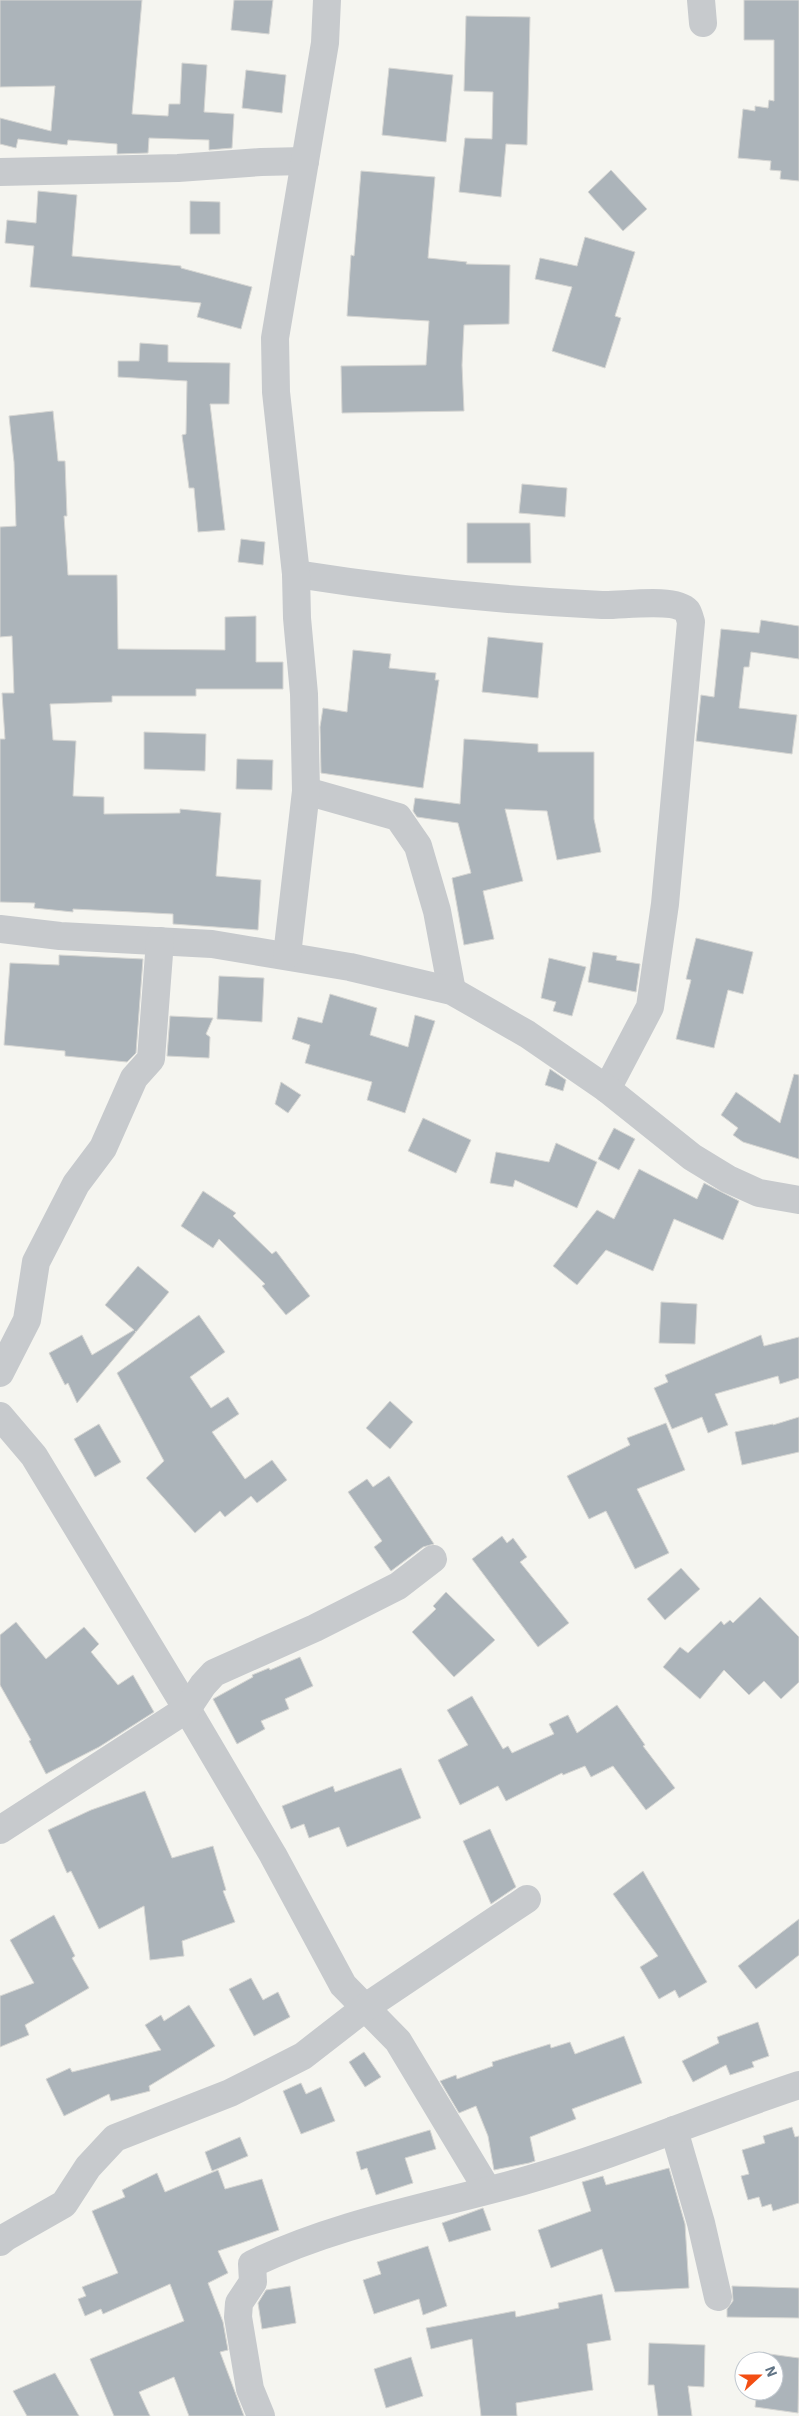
<svg xmlns="http://www.w3.org/2000/svg" width="799" height="2416" font-family="'IBM Plex Sans',sans-serif">
	<rect width="100%" height="100%" fill="#f5f5f0"/>
	<!-- building -->
	<g fill="#acb4ba" stroke="#d6d6d3">
		<polygon points="0,0 142,0 132,114 168,116 169,104 180,104 182,63 207,65 204,112 234,114 232,148 209,150 209,140 149,138 148,153 117,154 117,144 68,140 67,145 18,139 16,148 0,144 0,118 51,131 55,86 0,87"/>
		<polygon points="234,0 273,0 269,34 231,30"/>
		<polygon points="744,0 799,0 799,181 780,179 781,171 770,170 771,161 738,158 743,109 755,111 755,106 768,108 769,100 774,101 774,40 744,40"/>
		<polygon points="466,16 530,17 527,145 506,144 501,197 459,192 465,138 492,139 493,92 464,91"/>
		<polygon points="389,68 453,75 446,142 382,135"/>
		<polygon points="246,70 286,75 282,113 242,108"/>
		<polygon points="611,170 647,209 623,231 588,192"/>
		<polygon points="361,171 435,177 428,258 467,262 466,264 510,265 509,324 464,325 462,365 464,411 342,413 341,366 426,365 429,321 347,316 351,255 354,256"/>
		<polygon points="38,191 77,195 72,256 181,266 181,268 252,287 241,329 197,317 201,303 30,287 34,246 5,243 7,220 36,223"/>
		<polygon points="190,201 220,202 220,234 190,234"/>
		<polygon points="585,237 635,252 615,316 621,318 605,368 552,351 572,287 535,279 540,258 577,266"/>
		<polygon points="140,343 168,345 168,362 230,363 229,404 210,404 225,530 198,532 194,488 189,488 182,435 186,434 187,381 118,377 118,361 139,361"/>
		<polygon points="53,411 58,461 65,461 67,516 64,516 68,575 117,575 118,649 225,650 225,617 256,616 256,662 283,662 283,689 196,689 196,696 112,696 112,702 50,704 53,740 76,741 73,796 104,797 104,814 180,813 180,809 221,813 216,876 261,880 258,930 173,924 173,914 73,909 73,912 34,908 35,903 0,902 0,739 5,739 2,693 14,693 12,636 0,637 0,527 16,526 14,462 9,416"/>
		<polygon points="522,484 567,488 565,517 519,513"/>
		<polygon points="467,523 530,523 531,563 467,563"/>
		<polygon points="241,539 265,542 263,565 238,562"/>
		<polygon points="761,620 799,626 799,659 751,652 749,667 744,667 739,708 797,715 792,754 696,741 701,695 714,697 721,629 759,633"/>
		<polygon points="488,637 543,643 538,698 482,692"/>
		<polygon points="353,650 391,654 389,668 436,673 435,680 439,680 423,788 321,773 320,727 323,708 347,712"/>
		<polygon points="144,732 206,734 205,771 144,769"/>
		<polygon points="464,739 538,744 538,752 594,752 594,819 601,852 557,860 547,811 505,809 523,881 483,891 494,939 464,945 452,878 471,873 458,823 417,817 413,811 415,798 460,804"/>
		<polygon points="237,759 273,760 272,790 236,789"/>
		<polygon points="696,938 753,952 743,994 728,990 714,1048 676,1039 691,980 686,979"/>
		<polygon points="593,952 617,956 616,960 640,964 636,992 588,982"/>
		<polygon points="59,955 143,959 136,1053 127,1062 65,1056 65,1051 4,1045 10,963 59,965"/>
		<polygon points="549,958 586,967 572,1016 553,1011 556,1002 541,998"/>
		<polygon points="219,976 264,978 262,1022 217,1019"/>
		<polygon points="330,994 377,1008 370,1035 408,1047 415,1015 435,1021 405,1113 367,1100 372,1082 305,1063 310,1045 292,1039 298,1017 322,1023"/>
		<polygon points="170,1016 213,1018 206,1034 210,1037 209,1058 167,1056"/>
		<polygon points="550,1069 566,1080 563,1091 545,1085"/>
		<polygon points="794,1074 799,1075 799,1159 743,1142 733,1135 738,1128 721,1115 736,1092 780,1123"/>
		<polygon points="281,1082 301,1095 288,1113 275,1104"/>
		<polygon points="423,1118 471,1140 456,1173 408,1151"/>
		<polygon points="614,1128 635,1139 619,1170 598,1159"/>
		<polygon points="556,1143 597,1162 577,1208 515,1180 513,1187 490,1183 496,1152 549,1162"/>
		<polygon points="639,1169 697,1199 704,1183 739,1201 723,1240 674,1219 653,1271 606,1250 577,1285 553,1266 597,1210 614,1219"/>
		<polygon points="203,1191 236,1213 233,1216 272,1254 276,1251 310,1296 286,1315 262,1286 265,1284 219,1239 213,1248 181,1226"/>
		<polygon points="138,1266 169,1292 136,1332 135,1331 136,1332 77,1403 68,1383 65,1385 49,1353 82,1335 92,1355 134,1330 105,1305"/>
		<polygon points="661,1302 697,1304 695,1344 659,1343"/>
		<polygon points="199,1315 225,1352 190,1377 211,1408 228,1397 239,1414 212,1432 245,1479 272,1460 287,1480 257,1503 251,1496 225,1517 220,1511 195,1533 146,1478 164,1461 117,1373"/>
		<polygon points="761,1335 764,1346 799,1337 799,1378 780,1384 778,1376 715,1394 728,1425 708,1433 702,1417 672,1429 654,1388 668,1382 665,1375"/>
		<polygon points="390,1401 413,1422 390,1449 366,1428"/>
		<polygon points="799,1417 799,1452 742,1465 735,1432 773,1424 773,1425"/>
		<polygon points="666,1423 685,1470 637,1489 669,1553 635,1569 606,1511 589,1519 567,1476 630,1445 627,1438"/>
		<polygon points="99,1424 121,1462 95,1477 74,1439"/>
		<polygon points="389,1476 434,1544 423,1547 391,1571 374,1547 382,1541 348,1492 367,1479 373,1487"/>
		<polygon points="502,1536 507,1543 513,1538 527,1557 520,1562 569,1623 538,1647 472,1559"/>
		<polygon points="681,1568 700,1589 665,1620 647,1599"/>
		<polygon points="446,1592 495,1640 454,1677 412,1632 436,1609 433,1606"/>
		<polygon points="760,1597 799,1637 799,1682 781,1699 764,1681 749,1695 724,1670 700,1699 663,1667 680,1647 688,1653 721,1621 724,1625 730,1620 733,1623"/>
		<polygon points="16,1622 46,1659 84,1627 99,1644 91,1652 118,1685 133,1675 154,1712 99,1747 46,1774 29,1741 31,1740 0,1685 0,1635"/>
		<polygon points="300,1657 313,1686 285,1699 289,1709 261,1721 265,1729 237,1744 213,1699 253,1677 252,1675 269,1668 270,1670"/>
		<polygon points="472,1696 503,1749 508,1746 512,1753 554,1734 549,1724 568,1715 577,1733 617,1705 645,1745 643,1746 675,1788 646,1810 613,1766 591,1777 585,1766 563,1775 562,1773 506,1801 498,1786 460,1805 438,1760 468,1745 447,1710"/>
		<polygon points="401,1768 421,1818 347,1847 339,1827 309,1838 304,1824 291,1829 282,1806 333,1786 335,1792"/>
		<polygon points="145,1791 172,1858 213,1846 226,1890 223,1891 235,1922 182,1941 184,1956 150,1960 144,1906 99,1929 71,1871 67,1873 48,1830 91,1810"/>
		<polygon points="490,1829 516,1887 491,1904 463,1841"/>
		<polygon points="643,1871 707,1982 679,1998 675,1990 659,1999 640,1967 658,1956 613,1894"/>
		<polygon points="54,1915 75,1956 72,1958 89,1988 25,2025 29,2035 0,2047 0,1996 34,1983 10,1940"/>
		<polygon points="799,1919 799,1955 756,1989 738,1966"/>
		<polygon points="251,1978 263,2000 278,1992 290,2017 254,2036 229,1989"/>
		<polygon points="189,2005 215,2046 149,2086 150,2091 111,2101 109,2094 64,2116 46,2079 70,2068 72,2072 161,2050 145,2025 161,2015 164,2021"/>
		<polygon points="758,2022 769,2056 752,2062 754,2067 730,2075 726,2065 693,2082 682,2061 719,2043 717,2037"/>
		<polygon points="624,2036 642,2083 572,2109 576,2119 530,2137 535,2161 529,2163 494,2170 488,2136 476,2106 459,2113 440,2081 456,2075 457,2079 493,2066 492,2062 550,2044 551,2048 570,2042 575,2054"/>
		<polygon points="364,2052 381,2077 365,2087 349,2062"/>
		<polygon points="301,2083 306,2094 321,2087 335,2121 301,2134 283,2091"/>
		<polygon points="792,2127 795,2137 799,2136 799,2203 773,2211 771,2204 762,2207 759,2197 748,2200 741,2176 749,2174 742,2150 765,2143 763,2136"/>
		<polygon points="430,2130 436,2149 405,2158 413,2183 376,2195 367,2168 361,2170 356,2152"/>
		<polygon points="240,2137 248,2156 212,2171 205,2152"/>
		<polygon points="669,2168 685,2224 689,2288 615,2292 602,2249 551,2268 538,2230 591,2211 582,2182 603,2176 606,2185"/>
		<polygon points="218,2170 225,2189 262,2179 279,2230 218,2251 228,2273 208,2283 223,2322 228,2350 220,2352 244,2416 189,2416 174,2377 139,2392 150,2416 114,2416 90,2359 184,2321 170,2284 103,2314 101,2309 85,2316 78,2299 86,2296 82,2287 118,2273 92,2211 125,2197 122,2190 157,2173 165,2192"/>
		<polygon points="483,2208 491,2230 449,2242 442,2223"/>
		<polygon points="428,2246 447,2306 423,2315 419,2299 374,2314 363,2280 381,2274 377,2262"/>
		<polygon points="290,2286 296,2323 262,2329 258,2303 266,2290"/>
		<polygon points="732,2286 799,2288 799,2318 727,2317 727,2309 733,2301"/>
		<polygon points="602,2294 611,2340 587,2344 593,2390 516,2403 517,2416 481,2416 472,2339 431,2349 426,2328 515,2311 516,2317 559,2308 558,2303"/>
		<polygon points="649,2343 705,2345 704,2387 688,2386 692,2416 658,2416 654,2385 648,2385"/>
		<polygon points="762,2353 799,2358 798,2413 755,2407 757,2391 774,2391 774,2361 761,2361"/>
		<polygon points="411,2357 423,2396 386,2408 374,2369"/>
		<polygon points="55,2373 79,2416 27,2416 13,2391"/>
	</g>
	<g fill="none" stroke-linecap="round" stroke-linejoin="round">
		<!-- minor -->
		<g stroke="#c7cacd" stroke-width="28">
			<polyline points="701,0 703,23"/>
			<polyline points="0,172 178,168 261,162 305,161"/>
			<path d="M 296,574 C 397,590 499,600 602,605 C 621,606 674,597 687,611 C 689,614 690,619 691,622 L 665,904 L 650,1007 L 607,1089"/>
			<polyline points="306,791 398,817 418,846 437,911 452,991"/>
			<polyline points="0,929 60,936 212,944 350,967 452,991 527,1034 607,1089 692,1157 728,1179 759,1193 799,1200"/>
			<polyline points="287,955 306,791 304,694 297,618 296,574 276,392 275,338 325,43 327,0"/>
			<polyline points="0,1373 27,1320 36,1262 76,1184 103,1148 134,1078 151,1059 160,941"/>
			<polyline points="0,1416 34,1456 187,1709 273,1855 343,1985 398,2041 487,2189"/>
			<polyline points="0,1830 187,1709 203,1685 214,1673 315,1628 398,1586 433,1559"/>
			<polyline points="674,2130 701,2223 718,2297"/>
			<polyline points="0,2242 6,2237 64,2204 88,2167 115,2138 230,2093 303,2056 366,2007 527,1899"/>
			<path d="M 261,2416 L 250,2389 L 238,2317 L 239,2303 L 253,2282 L 252,2264 C 339,2222 435,2206 527,2180 C 619,2154 708,2115 799,2085"/>
		</g>
	</g>
	<!-- north arrow -->
	<g transform="translate(759 2376) rotate(69)"><circle r="24" fill="#ffffff" stroke="#c0c7ce"/>
	<path d="M0-4L9 19L0 12L-9 19Z" fill="#f34e13"/>
	<text y="-8" font-size="14" font-weight="bold" text-anchor="middle" fill="#617485">N</text>
	</g>
</svg>
